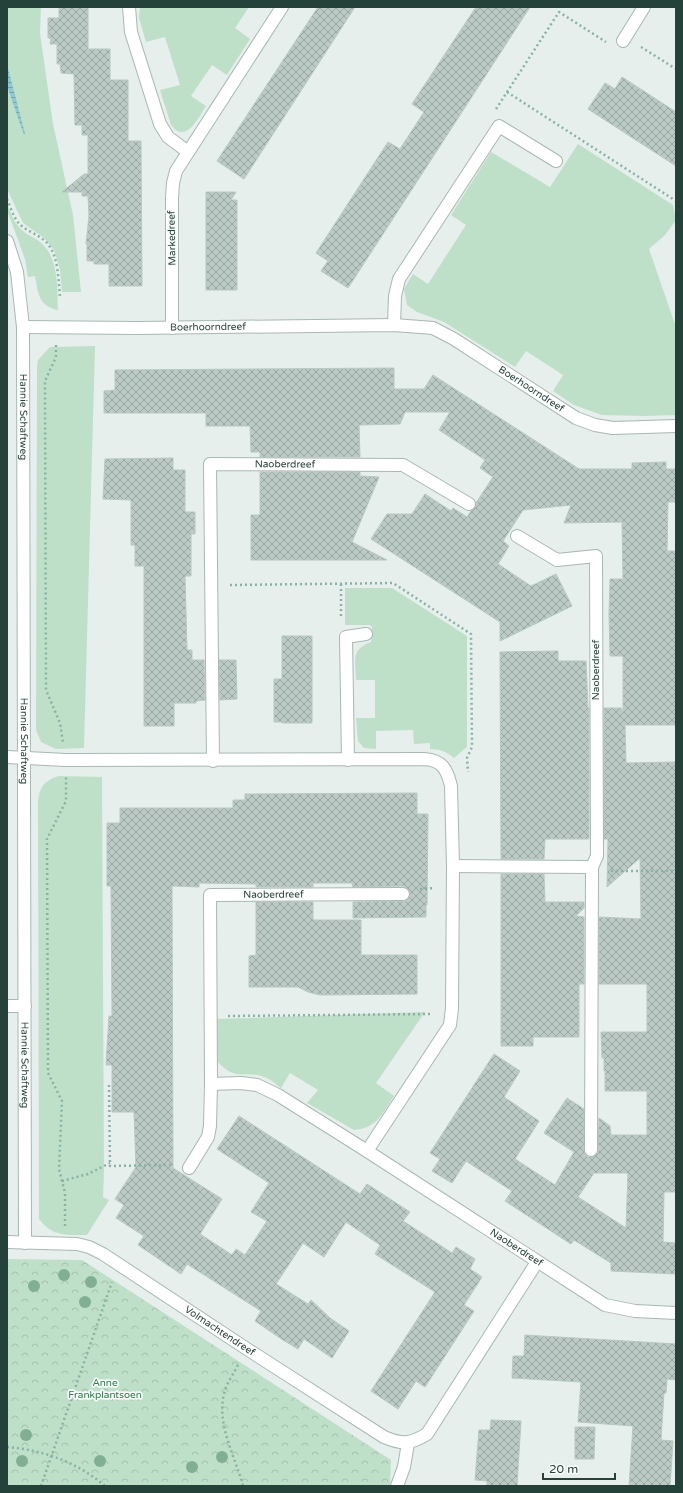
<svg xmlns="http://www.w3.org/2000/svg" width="683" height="1493" font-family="'Varela Round',sans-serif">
	<defs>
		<pattern id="park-crowns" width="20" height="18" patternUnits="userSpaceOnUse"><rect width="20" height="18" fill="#bfe0c8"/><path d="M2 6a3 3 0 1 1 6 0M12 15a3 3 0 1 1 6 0" fill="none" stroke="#a4c1ad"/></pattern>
		<pattern id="water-rules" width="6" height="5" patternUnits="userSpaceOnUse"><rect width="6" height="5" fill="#8ec9d4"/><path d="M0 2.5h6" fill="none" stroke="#74a5ad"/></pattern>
		<pattern id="building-cross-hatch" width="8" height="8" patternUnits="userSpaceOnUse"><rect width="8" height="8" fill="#bbcac4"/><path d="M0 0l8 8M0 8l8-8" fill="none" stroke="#98a6a0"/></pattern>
	</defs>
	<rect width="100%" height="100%" fill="#e6efeb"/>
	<!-- grass -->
	<g fill="#bfe0c8">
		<polygon points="7,7 41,7 40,33 53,124 73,215 81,292 62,292 60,270 54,250 44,238 23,223 7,189 7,86 16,110 24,135 7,64"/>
		<path d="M 140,7 L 249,7 L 235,28 L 250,39 L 227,75 L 212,65 L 191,96 L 206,106 C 199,117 186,145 171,125 L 160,90 L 180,85 L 165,37 L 146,42 L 139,18 Z"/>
		<polygon points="578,144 673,205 676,220 665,235 649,249 676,327 676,415 645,416 602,415 574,405 553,391 563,375 526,351 515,367 444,322 417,312 407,305 404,289 413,274 428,284 466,225 451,215 491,152 550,187"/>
		<path d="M 7,204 C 11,213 14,224 23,231 C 30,237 39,239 45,247 C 59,263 57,291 58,310 C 38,306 38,292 35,276 L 28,277 L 25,259 L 7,210 Z"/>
		<polygon points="95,346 84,748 56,749 41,742 36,730 37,367 38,360 50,347"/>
		<path d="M 345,588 L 392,588 L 467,636 L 467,747 L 454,758 C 447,752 440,749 430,749 L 430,743 L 414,744 L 413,730 L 376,731 L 376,749 L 364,748 L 358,741 L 356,718 L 375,718 L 375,680 L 356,680 C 356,660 350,650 371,642 L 372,627 L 370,625 L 345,625 Z"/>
		<path d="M 59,776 L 102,777 L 104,1171 L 103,1197 L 109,1200 L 87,1235 C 66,1235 53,1237 39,1219 L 38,807 C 38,790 42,781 59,776 Z"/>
		<path d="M 425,1012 L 376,1083 L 394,1096 C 382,1114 377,1128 354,1130 L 307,1103 L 318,1090 L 290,1073 L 281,1088 C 275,1084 271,1079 264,1077 C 242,1069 237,1083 217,1061 L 217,1019 Z"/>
	</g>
	<!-- park -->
	<polygon fill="url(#park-crowns)" points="7,1259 82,1260 391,1460 390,1486 7,1486"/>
	<!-- water -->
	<polygon fill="url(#water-rules)" points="7,64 25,134 24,135 7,86"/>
	<!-- building -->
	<g fill="url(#building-cross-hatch)" stroke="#b8c9c2" fill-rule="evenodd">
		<polygon points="59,7 88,7 88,49 110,49 110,80 128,80 128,141 141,141 142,286 109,286 109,264 94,264 94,261 87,261 87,244 86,244 89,216 88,196 82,196 82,192 62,192 84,174 88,174 88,135 82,135 82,125 75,125 74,74 61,73 60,64 57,64 57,44 50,44 51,38 48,38 48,18 59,18"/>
		<polygon points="318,7 355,7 244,179 217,161"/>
		<polygon points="476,7 530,7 348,288 321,271 328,261 316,253 388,142 400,149 424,112 412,104"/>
		<polygon points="622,77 676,112 676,166 588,109 605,83 615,89"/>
		<polygon points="206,192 236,192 231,200 237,200 237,290 206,290"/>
		<path d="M 394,368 L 394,389 L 424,389 L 433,375 L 579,469 L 632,469 L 632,463 L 666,462 L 666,469 L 676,469 L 676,502 L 668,502 L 667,551 L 676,551 L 676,725 L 625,725 L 626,763 L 676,762 L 676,1192 L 664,1192 L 663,1242 L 676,1243 L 676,1274 L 611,1271 L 611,1263 L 574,1240 L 571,1244 L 505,1201 L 512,1191 L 466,1161 L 452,1183 L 432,1171 L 440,1159 L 430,1153 L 494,1054 L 520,1071 L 504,1097 L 539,1121 L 515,1159 L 555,1185 L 574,1152 L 544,1133 L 567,1098 L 584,1109 L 584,1150 L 585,1154 L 588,1157 L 594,1157 L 598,1153 L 599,1118 L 610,1126 L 611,1135 L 647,1135 L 647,1091 L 605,1091 L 605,1071 L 604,1071 L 604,1058 L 602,1058 L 601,1032 L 647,1032 L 647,984 L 599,984 L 599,917 L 641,919 L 640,858 L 607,887 L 608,839 L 604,839 L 604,708 L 621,708 L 623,712 L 623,656 L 610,656 L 609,614 L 610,579 L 623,579 L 622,522 L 564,523 L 571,505 L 523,510 L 503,541 L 509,546 L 498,564 L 531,586 L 556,574 L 572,606 L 500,641 L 500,622 L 371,539 L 387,514 L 412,514 L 425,494 L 451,511 L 453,508 L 467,517 L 471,511 L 475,508 L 476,503 L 493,477 L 480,468 L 485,460 L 439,430 L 450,412 L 405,412 L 400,424 L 359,425 L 360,457 L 260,457 L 260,452 L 251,452 L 250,426 L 206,426 L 206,413 L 104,413 L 104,391 L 115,390 L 115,370 ZM 594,1173 L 628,1173 L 626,1228 L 578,1197 Z"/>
		<polygon points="173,458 173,470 185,470 185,512 195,512 195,534 191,534 191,576 185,576 187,650 192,650 192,660 204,660 205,700 196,701 196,703 174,703 174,726 144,726 144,566 135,566 135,545 131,545 131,500 103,499 105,459"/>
		<polygon points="260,472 360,472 360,476 379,477 352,542 387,560 251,560 251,515 260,515"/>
		<polygon points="282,636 312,636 312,723 282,723 282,722 274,722 274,679 282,679"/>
		<polygon points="558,651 558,661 586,661 588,708 589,708 589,839 545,839 544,859 501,859 500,652"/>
		<polygon points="219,660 236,660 237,699 220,700"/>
		<polygon points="417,793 417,814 428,814 427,905 426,905 426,917 353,918 353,902 406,901 409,898 410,894 407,888 403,886 353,887 352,883 313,883 313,887 256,887 256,884 199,883 199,887 172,886 173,1168 222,1199 200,1234 232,1255 236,1249 245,1255 267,1221 251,1212 269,1183 217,1149 239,1116 360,1194 367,1184 410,1212 403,1221 452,1253 456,1247 475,1259 470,1269 482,1277 464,1305 474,1311 425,1387 416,1381 398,1409 371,1391 435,1292 375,1254 380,1245 346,1222 324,1257 303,1243 276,1284 308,1304 311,1300 330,1318 349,1331 332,1358 304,1339 298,1349 283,1340 255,1321 261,1311 187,1264 181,1274 138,1245 144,1236 116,1218 124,1205 115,1199 136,1167 134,1112 112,1112 112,1065 106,1065 109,1016 112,1016 111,886 107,886 107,823 120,823 120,808 233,808 233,800 245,800 245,794"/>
		<polygon points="501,874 544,874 545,902 584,902 584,908 576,916 584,917 584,984 579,984 579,1037 533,1037 533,1046 501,1046"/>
		<polygon points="256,902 313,902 313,920 361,920 361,955 417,955 417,994 320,995 308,992 298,987 249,987 249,956 256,955"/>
		<polygon points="525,1335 676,1344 676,1380 667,1379 666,1393 664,1393 661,1440 673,1441 670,1486 629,1486 633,1426 578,1422 581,1382 512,1378 513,1356 524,1356"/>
		<polygon points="491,1420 521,1421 517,1486 487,1486 487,1481 475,1480 479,1430 490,1430"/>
		<polygon points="575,1427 595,1427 594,1459 575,1459"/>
	</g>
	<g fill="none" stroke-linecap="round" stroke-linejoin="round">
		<defs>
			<g id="minor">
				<polyline points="129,7 131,32 160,124 168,137 188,152"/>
				<polyline points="623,41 644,7"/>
				<path id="s1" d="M 7,241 L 17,272 L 23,327 L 25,1243"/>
				<polyline points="394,325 395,296 399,279 499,126 556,161"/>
				<path id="s2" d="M 23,327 L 138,328 L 394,325 L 433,328 L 454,339 L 576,418 L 595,425 L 613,428 L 676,426"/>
				<polyline points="172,328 172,198 173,183 176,171 282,7"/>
				<path id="s3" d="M 7,757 L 66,760 L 424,759 C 442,760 447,769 451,786 L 453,866 L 452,1008 L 450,1025 L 367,1151 L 605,1305 L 635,1311 L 676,1313"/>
				<polyline points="348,760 346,637 366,634"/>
				<path id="s4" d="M 213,761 L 210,464 L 403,465 L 469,504"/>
				<polyline points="453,866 592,867 597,856 596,556 557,560 517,536"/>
				<polyline points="7,1006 25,1006"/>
				<polyline points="591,1150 592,867"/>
				<path id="s5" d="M 367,1151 L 278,1095 L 257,1085 L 241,1083 L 211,1084 L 210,895 L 403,894"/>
				<polyline points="189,1168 208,1137 210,1126 211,1084"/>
				<path id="s6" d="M 7,1242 L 77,1244 L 89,1247 L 103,1254 L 247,1349 L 384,1437 C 403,1445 410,1444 427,1434 L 537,1262"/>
				<polyline points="397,1486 404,1467 408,1443"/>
			</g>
		</defs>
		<!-- minor casing -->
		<use href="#minor" stroke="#a8b8b2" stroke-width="14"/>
		<!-- path -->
		<g stroke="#86b3a5" stroke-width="2.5" stroke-dasharray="2 3" stroke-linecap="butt">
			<polyline points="641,47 676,69"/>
			<polyline points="507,92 676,201"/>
			<polyline points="496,109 559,12 606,42"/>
			<path d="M 7,199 C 10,206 13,215 17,221 C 24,231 39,234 47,243 C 59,257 58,279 60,296"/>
			<polyline points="56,345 56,357 45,381 46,690 60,723 63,743"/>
			<polyline points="341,584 341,619"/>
			<polyline points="230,585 393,583 471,634 472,747 467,758 468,772"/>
			<polyline points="611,871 676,871"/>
			<polyline points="420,889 435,888"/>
			<polyline points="228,1016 433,1014"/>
			<polyline points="109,1085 110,1166 171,1165"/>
			<polyline points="62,1181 88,1174 110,1163"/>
			<polyline points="65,1226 65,1193 59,1169 62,1101 48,1073 47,839 66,801 66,777"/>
			<path d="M 238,1365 C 234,1373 228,1381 225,1390 C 215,1423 235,1455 243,1486"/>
			<path d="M 7,1447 C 43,1450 77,1462 105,1486"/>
			<polyline points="41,1486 112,1282"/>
		</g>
		<!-- minor -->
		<use href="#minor" stroke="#fff" stroke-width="12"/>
	</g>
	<!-- trees -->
	<g fill="#80af93">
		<circle cx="64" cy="1275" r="6"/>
		<circle cx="91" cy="1282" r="6"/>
		<circle cx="34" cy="1286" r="6"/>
		<circle cx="85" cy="1302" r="6"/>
		<circle cx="26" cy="1435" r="6"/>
		<circle cx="222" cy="1457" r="6"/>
		<circle cx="22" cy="1461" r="6"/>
		<circle cx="100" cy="1461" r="6"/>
		<circle cx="192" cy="1467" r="6"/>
	</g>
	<g text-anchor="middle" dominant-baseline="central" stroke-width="3.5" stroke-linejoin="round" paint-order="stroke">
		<!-- street labels -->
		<g font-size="10" fill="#24423a" stroke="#f7fbf9">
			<text transform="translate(172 238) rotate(-91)">Markedreef</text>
			<text stroke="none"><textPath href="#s2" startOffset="185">Boerhoorndreef</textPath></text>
			<text stroke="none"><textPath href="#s2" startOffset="526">Boerhoorndreef</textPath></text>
			<text stroke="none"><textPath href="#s1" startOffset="178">Hannie Schaftweg</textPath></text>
			<text stroke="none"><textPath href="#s4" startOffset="372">Naoberdreef</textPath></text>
			<text transform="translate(596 670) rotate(-90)">Naoberdreef</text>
			<text stroke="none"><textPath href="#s1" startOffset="502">Hannie Schaftweg</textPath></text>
			<text stroke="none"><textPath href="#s5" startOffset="427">Naoberdreef</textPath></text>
			<text stroke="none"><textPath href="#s1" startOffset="826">Hannie Schaftweg</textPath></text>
			<text stroke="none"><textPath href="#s3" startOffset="1027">Naoberdreef</textPath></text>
			<text stroke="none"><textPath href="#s6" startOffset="238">Volmachtendreef</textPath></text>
		</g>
		<!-- park labels -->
		<g font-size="10" fill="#2d7a4b" stroke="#f7fbf9">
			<text x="105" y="1383">Anne<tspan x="105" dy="12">Frankplantsoen</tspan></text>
		</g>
	</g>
	<!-- border -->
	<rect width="683" height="1493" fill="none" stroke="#24423a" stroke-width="16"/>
	<!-- scale -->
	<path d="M543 1473v6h72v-6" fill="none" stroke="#24423a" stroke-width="2"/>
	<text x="549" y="1473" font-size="12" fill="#24423a" stroke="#f7fbf9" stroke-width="3" paint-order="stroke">20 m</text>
</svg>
